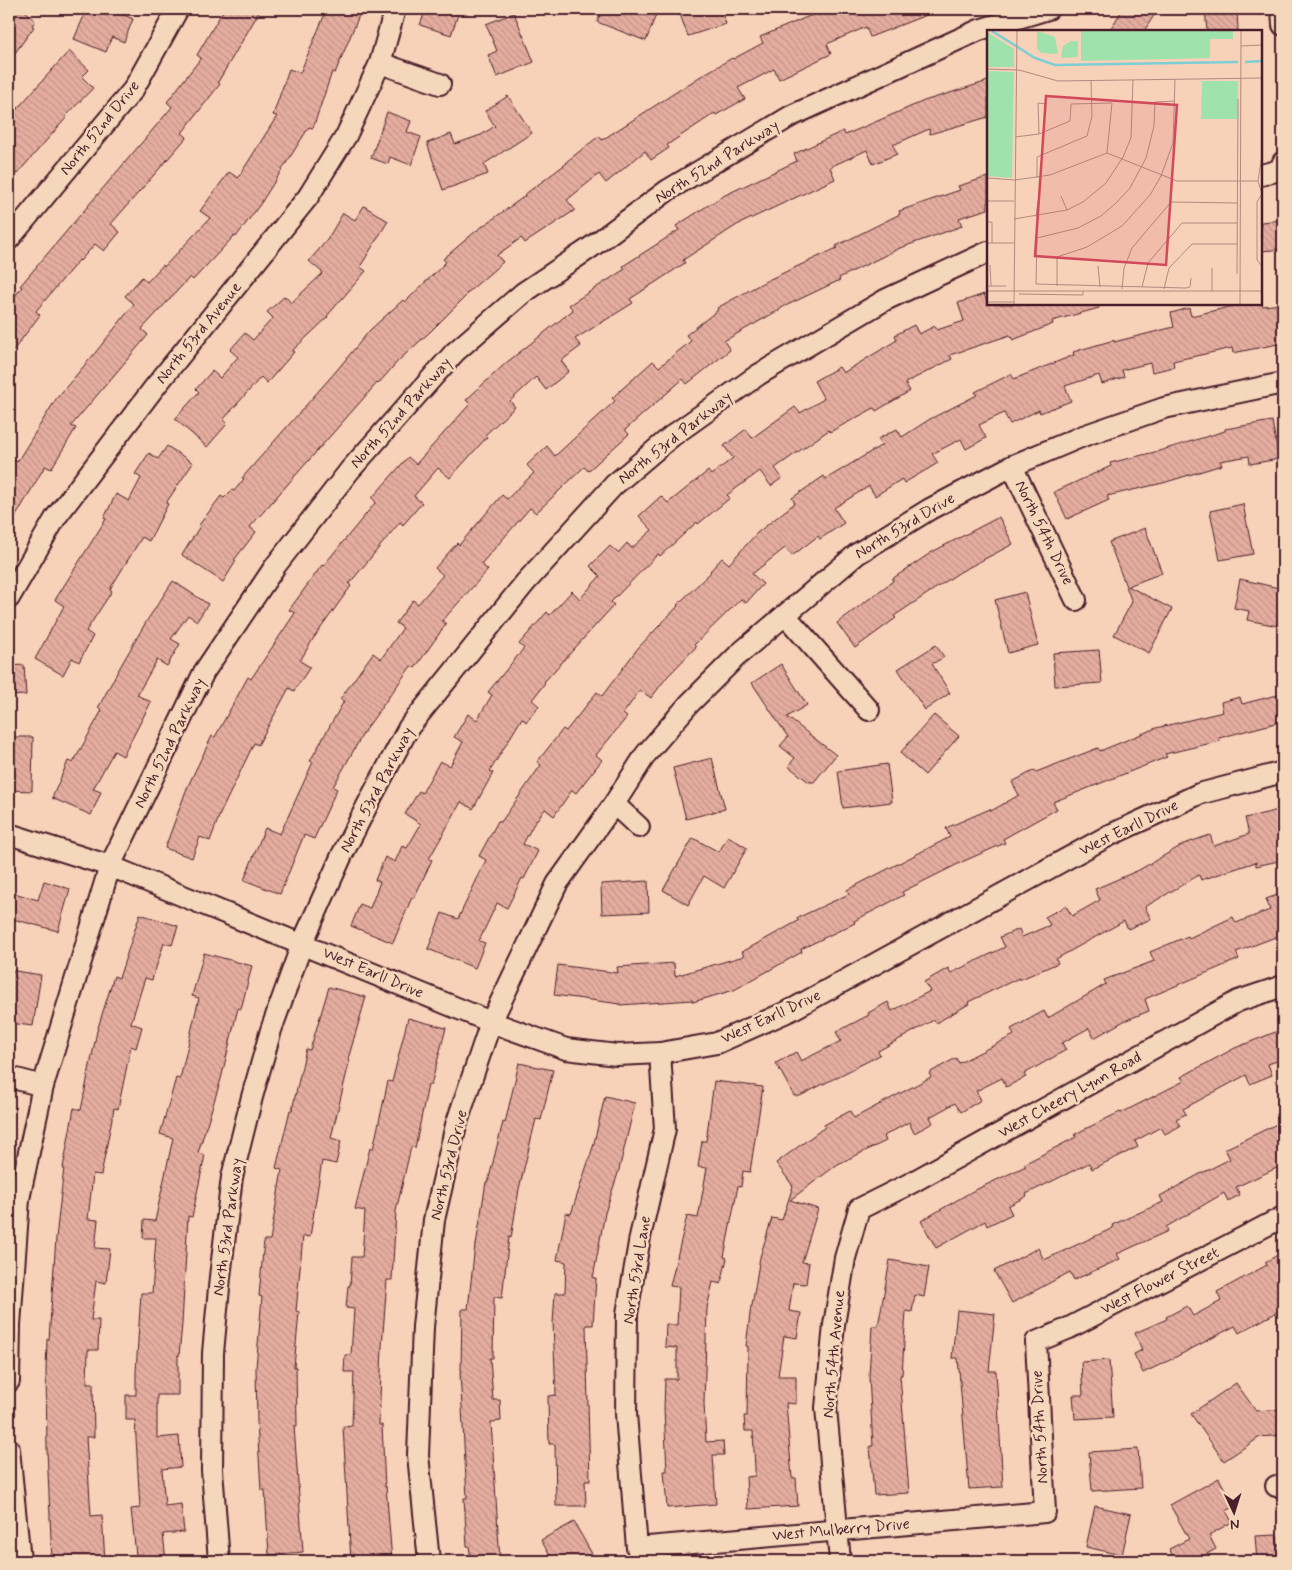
<svg xmlns="http://www.w3.org/2000/svg" width="1292" height="1570" font-family="Mynerve,sans-serif">
	<defs>
		<pattern id="building-back-hatch" width="6" height="6" patternUnits="userSpaceOnUse" patternTransform="scale(1.25)"><rect width="6" height="6" fill="#e4ad9f"/><path d="M-1 5l2 2M0 0l6 6M5-1l2 2" fill="none" stroke="#c59489"/></pattern>
	</defs>
	<rect width="100%" height="100%" fill="#f7d1b8"/>
	<filter id="ink" filterUnits="userSpaceOnUse"><feTurbulence type="fractalNoise" baseFrequency=".02" numOctaves="2"/><feDisplacementMap in="SourceGraphic" scale="10" xChannelSelector="R" yChannelSelector="G"/><feConvolveMatrix kernelMatrix="1 2 1 2 8 2 1 2 1" color-interpolation-filters="sRGB"/></filter>
	<g filter="url(#ink)">
		<!-- building -->
		<g fill="url(#building-back-hatch)" stroke="#4a1f2b">
			<polygon points="9,9 23,9 35,20 32,26 34,27 9,61"/>
			<polygon points="87,9 110,9 133,19 124,42 112,37 106,52 74,39"/>
			<polygon points="224,9 261,9 218,82 220,84 182,133 187,137 111,224 120,232 104,251 95,244 80,261 79,260 36,311 40,315 9,356 9,304 22,287 20,286 172,107 167,102 201,58 197,55"/>
			<polygon points="327,9 360,9 358,18 335,73 332,72 313,128 309,127 261,203 236,237 234,236 193,280 190,277 142,329 148,335 71,426 76,428 51,469 45,466 9,528 9,457 17,462 56,399 95,353 134,304 125,296 142,277 147,282 163,265 164,267 210,218 200,211 229,172 238,178 277,116 273,115 289,69 300,73"/>
			<polygon points="426,9 460,9 451,35 420,25"/>
			<polygon points="603,9 658,9 646,41 597,22"/>
			<polygon points="678,9 721,9 726,24 688,36"/>
			<polygon points="826,9 939,10 870,37 866,27 827,44 831,54 779,79 774,69 738,88 745,99 716,115 715,113 667,145 669,148 651,160 645,151 606,183 599,174 567,200 575,210 525,243 521,238 497,255 503,262 466,294 467,295 431,331 398,361 378,384 377,383 250,527 256,532 234,560 236,561 223,582 182,555 200,526 199,525 221,496 224,498 232,490 234,491 244,479 242,478 337,370 370,330 403,300 405,302 446,262 443,259 476,231 525,196 524,195 567,163 566,162 599,136 602,140 701,76 732,58 733,59 763,43 760,37"/>
			<polygon points="1123,9 1158,9 1144,31 1109,31"/>
			<polygon points="1205,9 1237,9 1238,31 1207,31"/>
			<polygon points="514,13 534,62 497,77 488,55 497,51 486,24"/>
			<polygon points="69,51 89,70 82,77 93,88 65,117 66,118 17,174 9,167 9,118"/>
			<polygon points="988,81 988,117 930,134 929,129 893,145 897,154 873,164 867,150 830,167 835,179 737,225 683,260 685,263 630,299 633,303 575,339 581,346 561,361 569,371 546,390 536,377 510,401 515,407 485,435 487,437 450,478 438,468 414,496 422,503 403,525 400,522 349,584 351,586 313,639 300,661 310,667 294,691 289,688 258,745 254,743 220,814 210,841 200,837 192,858 165,848 187,788 212,736 215,737 248,677 251,679 295,613 289,610 322,565 323,566 376,502 372,498 408,457 416,464 470,404 466,400 506,363 573,310 569,305 625,269 623,266 679,230 676,226 721,197 797,161 794,154 843,131 845,135 924,101"/>
			<polygon points="508,96 532,133 484,164 488,174 443,190 427,143 451,134 455,144 481,135 495,126 485,111"/>
			<polygon points="387,112 411,121 407,132 421,137 411,165 390,157 388,164 371,158"/>
			<polygon points="988,177 988,209 959,218 962,226 900,248 839,278 840,280 781,308 781,309 724,341 730,350 687,384 683,379 625,430 629,434 588,471 584,467 536,513 530,508 481,564 488,570 442,621 446,624 415,668 411,666 364,732 333,787 337,789 314,839 304,835 280,894 244,880 265,828 280,834 313,762 310,761 344,701 340,699 373,653 381,659 403,628 396,623 413,600 418,604 443,575 435,568 457,543 459,545 502,495 507,499 534,473 527,465 547,446 555,456 615,401 612,398 653,361 659,367 691,341 686,335 718,310 717,308 766,281 837,248 836,246 900,214 899,211 960,190 958,186"/>
			<polygon points="364,206 388,221 360,267 366,271 327,316 328,317 292,351 294,352 267,383 261,377 223,420 227,424 207,447 175,419 199,392 196,389 212,371 220,378 238,357 230,350 245,333 253,340 273,318 267,312 285,296 291,303 323,273 309,261 327,240 343,213 355,220"/>
			<polygon points="1283,220 1283,249 1261,251 1261,222"/>
			<polygon points="984,294 988,304 1098,304 1099,308 1052,321 1053,324 1013,340 1010,335 950,355 952,359 905,383 910,391 876,411 874,408 830,432 829,430 775,468 782,478 771,486 760,471 727,495 730,498 698,524 697,522 660,556 658,554 611,602 614,605 544,682 545,683 532,700 539,706 526,722 522,718 490,771 493,773 473,809 461,802 429,859 432,860 414,898 412,897 393,943 351,926 360,904 370,908 380,882 375,880 385,857 395,862 402,846 407,848 421,824 405,814 419,791 422,793 440,761 450,766 463,742 454,737 468,714 477,720 492,695 488,692 524,648 519,644 547,612 550,615 572,591 580,599 600,576 590,566 610,546 618,553 627,543 632,548 652,530 639,516 661,496 668,503 708,471 711,475 733,458 724,446 746,429 752,438 795,407 800,413 824,399 814,381 839,367 843,373 897,340 895,335 914,325 919,334 935,326 937,330 964,321 958,303"/>
			<polygon points="1242,304 1262,304 1262,306 1283,304 1283,343 1233,353 1232,348 1173,361 1174,367 1152,372 1150,363 1122,370 1124,377 1102,384 1099,375 1065,386 1071,401 1040,413 1039,410 1010,424 1004,413 979,425 986,438 966,449 961,439 932,454 938,463 904,483 902,479 875,496 869,486 834,508 844,523 820,539 818,536 792,556 785,548 752,574 763,584 746,603 741,599 694,645 696,647 667,677 651,698 640,690 623,714 627,717 596,755 602,760 576,793 572,790 554,816 545,809 533,825 523,844 538,851 524,879 522,878 507,908 497,903 479,941 485,943 475,968 428,949 442,913 458,919 486,860 479,856 498,821 501,822 541,765 537,762 563,729 566,731 597,692 602,696 638,648 678,606 677,605 711,572 710,571 722,558 729,564 757,533 795,503 792,498 824,476 826,479 882,445 878,439 897,429 902,437 930,419 977,395 975,392 1011,374 1014,379 1074,355 1073,352 1114,340 1114,342 1174,327 1171,313 1189,308 1191,316"/>
			<polygon points="1272,421 1279,459 1250,464 1249,456 1220,461 1222,465 1163,483 1107,496 1109,500 1067,519 1054,492 1111,466 1110,463 1159,451 1225,431 1225,429"/>
			<polygon points="167,446 193,463 166,503 168,504 149,541 142,537 110,589 112,591 86,631 93,636 79,662 72,658 63,675 35,659 64,606 55,600 106,519 104,518 116,494 129,501 141,478 135,474 149,453 158,459"/>
			<polygon points="1243,504 1253,554 1220,560 1210,511"/>
			<polygon points="999,517 1013,544 960,572 894,616 896,618 855,648 837,623 893,581 892,579 932,552"/>
			<polygon points="1145,528 1162,573 1128,586 1172,609 1149,653 1114,635 1132,602 1109,542"/>
			<polygon points="1240,579 1283,589 1283,602 1278,626 1247,620 1249,611 1234,608"/>
			<polygon points="173,581 208,604 197,621 188,615 171,639 180,644 167,666 157,660 137,695 151,702 123,756 114,751 93,789 101,792 91,815 52,798 68,761 73,763 102,710 98,708 119,669 146,622"/>
			<polygon points="1025,592 1038,645 1008,653 995,600"/>
			<polygon points="936,645 944,657 932,664 950,693 925,710 898,669"/>
			<polygon points="1099,650 1102,683 1055,686 1053,653"/>
			<polygon points="781,664 807,705 787,717 836,755 814,782 809,782 788,766 795,758 780,746 788,737 752,683"/>
			<polygon points="24,665 26,695 9,696 9,666"/>
			<polygon points="1283,695 1283,721 1219,738 1220,741 1165,754 1167,757 1053,802 1057,809 1003,839 1005,843 964,861 902,892 904,895 854,921 855,923 801,949 802,952 734,990 693,1002 692,1000 620,1005 620,1004 554,995 558,965 618,973 617,967 674,963 675,976 744,956 742,952 798,921 797,918 849,894 847,890 950,837 946,828 990,809 991,811 1019,795 1012,782 1035,770 1036,772 1098,748 1100,751 1156,728 1223,712 1221,702 1240,697 1242,704 1273,696"/>
			<polygon points="934,715 959,736 925,775 900,753"/>
			<polygon points="9,737 33,737 32,791 9,790"/>
			<polygon points="712,758 725,809 686,819 673,768"/>
			<polygon points="887,764 892,802 843,808 838,771"/>
			<polygon points="1283,809 1283,860 1256,866 1256,862 1201,880 1199,875 1145,907 1151,919 1128,929 1124,921 1056,959 1058,963 1019,980 1019,978 968,1002 969,1004 936,1023 934,1020 878,1051 880,1055 800,1096 794,1096 776,1063 796,1052 801,1061 841,1041 836,1032 869,1015 868,1013 888,1002 892,1011 930,991 924,982 948,968 951,973 1005,947 1000,937 1019,929 1022,937 1050,925 1045,917 1066,906 1072,916 1100,900 1095,889 1139,870 1184,844 1210,835 1214,846 1249,834 1245,818"/>
			<polygon points="728,836 747,848 724,888 704,876 688,905 663,890 693,838 719,852"/>
			<polygon points="44,881 70,889 58,931 9,918 9,910 14,893 38,900"/>
			<polygon points="648,881 649,912 602,914 601,884"/>
			<polygon points="1283,893 1283,941 1281,935 1236,952 1239,959 1145,999 1149,1011 1124,1021 1094,1038 1089,1028 1062,1043 1066,1050 1024,1074 1026,1077 1006,1087 1002,1078 976,1091 981,1100 961,1112 955,1103 930,1117 933,1123 914,1133 909,1122 884,1136 886,1141 838,1164 790,1200 818,1209 802,1262 809,1263 806,1284 793,1283 789,1311 801,1313 797,1338 784,1336 778,1376 796,1376 796,1404 786,1403 792,1478 796,1478 798,1506 748,1509 746,1477 755,1476 755,1468 753,1431 745,1431 744,1416 747,1416 748,1346 746,1346 751,1306 752,1306 760,1257 772,1218 782,1220 793,1186 776,1163 825,1127 824,1125 850,1111 854,1118 931,1077 929,1073 956,1058 959,1063 1014,1035 1011,1029 1044,1011 1048,1018 1106,984 1104,980 1154,961 1150,952 1188,936 1189,938 1233,917 1236,923 1270,910 1266,899"/>
			<polygon points="140,914 178,926 172,945 164,943 152,980 145,978 131,1023 142,1027 136,1048 131,1046 118,1109 114,1108 101,1175 93,1174 88,1219 98,1220 95,1248 110,1249 106,1283 96,1281 91,1320 99,1320 98,1350 88,1350 87,1383 93,1383 94,1437 86,1437 91,1516 102,1515 105,1561 52,1561 47,1449 46,1371 47,1339 49,1339 56,1238 64,1168 63,1168 74,1108 81,1110 97,1031 114,976 119,978"/>
			<polygon points="204,953 252,966 241,1009 238,1008 221,1079 198,1153 205,1155 192,1217 188,1216 182,1324 179,1356 178,1355 178,1395 157,1395 157,1438 179,1436 181,1467 162,1469 165,1506 181,1504 184,1532 163,1534 166,1561 143,1561 142,1554 136,1555 131,1509 140,1508 135,1420 126,1420 126,1395 136,1395 136,1372 141,1293 152,1293 156,1238 143,1238 144,1220 155,1221 173,1138 160,1134 176,1078 180,1079 199,998 192,996"/>
			<polygon points="9,970 41,975 33,1026 9,1023"/>
			<polygon points="329,987 366,997 348,1059 350,1059 331,1138 341,1141 336,1164 322,1161 310,1237 303,1236 296,1311 299,1312 294,1367 296,1367 297,1426 294,1426 303,1552 269,1555 265,1490 261,1490 257,1422 256,1368 262,1297 259,1296 264,1240 270,1240 282,1170 276,1168 290,1110 292,1110 306,1049 310,1050"/>
			<polygon points="408,1018 446,1028 431,1085 428,1085 415,1148 411,1147 396,1211 392,1280 387,1280 382,1346 379,1425 382,1425 385,1487 386,1486 392,1561 351,1561 343,1427 352,1426 354,1372 344,1372 345,1355 351,1355 354,1309 346,1308 348,1286 350,1286 352,1257 362,1257 365,1211 355,1209 370,1148 373,1149 388,1081 392,1082"/>
			<polygon points="1283,1029 1283,1059 1268,1064 1272,1075 1250,1084 1246,1075 1183,1109 1186,1114 1176,1119 1180,1126 1165,1134 1161,1127 1135,1141 1138,1147 1092,1169 1089,1163 1026,1194 1027,1196 1008,1206 1012,1214 987,1226 985,1221 936,1248 921,1221 971,1192 1026,1166 1024,1164 1076,1137 1075,1134 1120,1112 1121,1113 1184,1081 1181,1077 1235,1048"/>
			<polygon points="519,1063 553,1070 541,1120 536,1119 519,1189 511,1238 509,1237 502,1298 494,1297 493,1358 490,1358 493,1400 500,1400 501,1421 491,1422 500,1561 471,1561 469,1546 467,1546 464,1498 467,1498 460,1372 461,1372 462,1309 468,1309 475,1245 476,1245 486,1182 488,1182 503,1122 505,1123"/>
			<polygon points="714,1081 763,1087 750,1172 743,1171 741,1187 738,1186 724,1257 727,1258 721,1284 713,1282 707,1308 704,1403 706,1442 723,1441 724,1455 713,1455 716,1504 667,1508 664,1471 667,1471 664,1408 665,1379 677,1379 677,1348 665,1347 666,1324 677,1325 679,1287 670,1286 687,1216 698,1218 707,1168 698,1167 702,1141 706,1141"/>
			<polygon points="605,1096 635,1103 619,1170 605,1213 593,1278 596,1278 593,1325 586,1325 590,1481 585,1481 586,1506 556,1506 555,1444 549,1444 548,1396 556,1395 553,1323 555,1293 565,1293 566,1262 557,1260 566,1213 571,1214 593,1147"/>
			<polygon points="1283,1121 1283,1165 1236,1187 1240,1195 1228,1201 1224,1193 1166,1227 1168,1231 1117,1254 1120,1259 1074,1280 1070,1272 1012,1303 994,1271 1038,1248 1044,1260 1113,1228 1112,1225 1163,1202 1160,1196 1198,1175 1230,1159 1225,1149"/>
			<polygon points="1283,1252 1283,1309 1239,1333 1235,1326 1172,1359 1143,1373 1134,1354 1142,1350 1135,1333 1167,1319 1166,1317 1187,1306 1193,1316 1221,1301 1217,1292 1267,1265 1265,1262"/>
			<polygon points="890,1260 929,1267 924,1297 915,1295 912,1312 906,1311 902,1375 900,1375 909,1493 874,1495 870,1446 873,1446 869,1377 872,1326 878,1326"/>
			<polygon points="957,1310 995,1314 989,1371 996,1371 1003,1487 969,1489 958,1358 952,1358"/>
			<polygon points="1109,1360 1113,1417 1075,1419 1073,1395 1083,1395 1081,1362"/>
			<polygon points="1236,1383 1256,1411 1283,1409 1283,1435 1260,1437 1224,1461 1191,1414"/>
			<polygon points="1138,1449 1141,1488 1092,1491 1089,1452"/>
			<polygon points="1219,1478 1234,1507 1226,1511 1232,1522 1209,1535 1216,1549 1193,1561 1176,1561 1169,1549 1189,1539 1170,1505"/>
			<polygon points="1095,1506 1131,1514 1122,1555 1086,1547"/>
			<polygon points="574,1522 596,1561 553,1561 541,1540"/>
			<polygon points="1277,1535 1278,1546 1283,1546 1283,1561 1257,1561 1255,1536"/>
		</g>
		<g fill="none" stroke-linecap="round" stroke-linejoin="round">
			<defs>
				<g id="minor">
					<polyline points="1282,9 1283,25"/>
					<polyline points="380,63 440,84"/>
					<polyline points="1261,175 1280,170 1283,162"/>
					<polyline points="9,239 133,90 178,9"/>
					<polyline points="1012,466 1076,600"/>
					<polyline points="9,598 56,517 154,388 308,197 346,136 380,63 395,9"/>
					<polyline points="785,615 869,710"/>
					<polyline points="614,804 639,827"/>
					<polyline points="9,834 110,866 491,1022 566,1049 617,1055 660,1053 717,1043 791,1010 1108,836 1199,794 1283,772"/>
					<polyline points="660,1053 665,1129 640,1237 627,1314 626,1414 637,1548 1045,1512 1036,1342 1067,1329 1283,1217"/>
					<polyline points="9,1077 43,1086"/>
					<polyline points="9,1381 10,1325 19,1199 43,1086 110,866 204,672 276,565 350,470 455,352 523,293 590,248 668,190 791,116 979,30 1048,9"/>
					<polyline points="9,1449 20,1561"/>
					<polyline points="1276,1486 1283,1486"/>
					<polyline points="219,1561 212,1470 213,1353 220,1277 232,1177 252,1097 271,1030 302,944 342,855 372,796 409,727 525,583 614,485 672,436 758,375 885,300 988,252"/>
					<polyline points="429,1561 418,1455 423,1327 434,1220 456,1125 491,1022 557,884 614,804 646,754 689,704 739,654 857,554 930,509 1012,466 1083,436 1164,408 1283,383"/>
					<polyline points="840,1561 826,1408 834,1325 845,1258 859,1209 911,1183 1238,1001 1283,986"/>
				</g>
			</defs>
			<!-- minor casing -->
			<use href="#minor" stroke="#4a1f2b" stroke-width="24"/>
			<!-- minor -->
			<use href="#minor" stroke="#f5d7bb" stroke-width="20"/>
		</g>
	</g>
	<g text-anchor="middle" dominant-baseline="central" stroke-width="5" stroke-linejoin="round" paint-order="stroke">
		<!-- street labels -->
		<g font-size="16" fill="#4a1f2b" stroke="#f5d7bb">
			<text transform="translate(100 128) rotate(-51)">North 52nd Drive</text>
			<text transform="translate(717 162) rotate(-32)">North 52nd Parkway</text>
			<text transform="translate(199 333) rotate(-51)">North 53rd Avenue</text>
			<text transform="translate(401 413) rotate(-48)">North 52nd Parkway</text>
			<text transform="translate(675 438) rotate(-38)">North 53rd Parkway</text>
			<text transform="translate(905 526) rotate(-31)">North 53rd Drive</text>
			<text transform="translate(1044 533) rotate(64)">North 54th Drive</text>
			<text transform="translate(170 743) rotate(-64)">North 52nd Parkway</text>
			<text transform="translate(377 790) rotate(-62)">North 53rd Parkway</text>
			<text transform="translate(1129 828) rotate(-26)">West Earll Drive</text>
			<text transform="translate(373 973) rotate(23)">West Earll Drive</text>
			<text transform="translate(771 1017) rotate(-25)">West Earll Drive</text>
			<text transform="translate(1070 1095) rotate(-29)">West Cheery Lynn Road</text>
			<text transform="translate(449 1165) rotate(-76)">North 53rd Drive</text>
			<text transform="translate(228 1227) rotate(-82)">North 53rd Parkway</text>
			<text transform="translate(637 1270) rotate(-81)">North 53rd Lane</text>
			<text transform="translate(1160 1281) rotate(-27)">West Flower Street</text>
			<text transform="translate(834 1354) rotate(-85)">North 54th Avenue</text>
			<text transform="translate(1040 1427) rotate(-93)">North 54th Drive</text>
			<text transform="translate(841 1530) rotate(-5)">West Mulberry Drive</text>
		</g>
	</g>
	<!-- overview -->
	<g transform="translate(987 30)">
		<rect width="275" height="275" fill="#f7d1b8"/>
		<path d="M 0,2 L 27,19 L 27,37 L 0,37 Z" fill="#a0e2ab"/>
		<path d="M 94,1 L 246,1 L 246,9 L 223,9 L 223,28 L 94,31 ZM 0,41 L 27,42 L 25,148 L 0,146 ZM 215,51 L 251,51 L 250,89 L 214,89 Z" fill="#a0e2ab"/>
		<path d="M 50,1 L 68,7 L 71,24 L 54,23 L 50,19 ZM 98,1 L 131,1 L 131,23 L 120,27 L 104,22 L 97,9 ZM 138,1 L 172,1 L 171,12 L 156,27 L 146,27 L 138,23 ZM 84,11 L 91,11 L 91,27 L 74,28 L 76,16 ZM 0,44 L 10,45 L 20,54 L 22,70 L 0,69 ZM 231,53 L 243,54 L 243,76 L 231,76 Z" fill="#a0e2ab"/>
		<path fill="none" stroke="#7ecfd5" stroke-width="2.5" d="M 5,1 L 48,28 L 68,35 L 251,32M 258,32 L 275,31"/>
		<path fill="none" stroke="#b28a80" stroke-width="1" d="M 254,16 L 275,15M 0,39 L 32,40 L 71,51 L 275,48M 188,71 L 168,72 L 167,96 L 159,128 L 143,158 L 130,172 L 114,186 L 91,198 L 50,208 L 49,254 L 199,258 L 203,257 L 204,248M 52,104 L 51,73 L 60,74M 28,107 L 52,104 L 83,91 L 84,74 L 125,73 L 120,123M 275,125 L 271,151 L 275,164M 0,148 L 28,150 L 63,145 L 120,123 L 190,151 L 271,151M 50,148 L 50,127 L 100,106 L 105,86 L 104,51M 275,164 L 270,172 L 270,230 L 275,236M 74,166 L 80,180M 0,171 L 27,171M 49,187 L 51,171M 27,189 L 80,180 L 96,172 L 119,153 L 136,127 L 144,108 L 146,50M 0,192 L 5,192 L 5,213M 0,213 L 27,213M 3,235 L 4,256M 111,236 L 113,257M 250,244 L 251,69M 0,256 L 19,256M 70,256 L 70,227 L 100,217 L 135,196 L 163,165 L 174,146 L 186,113 L 188,49M 155,257 L 161,233 L 195,193 L 250,193M 135,259 L 137,238 L 145,218 L 184,172 L 250,173M 177,259 L 182,238 L 205,214 L 251,214M 0,261 L 275,261M 225,261 L 225,238M 32,264 L 96,265 L 96,261M 0,272 L 27,272M 27,274 L 30,1M 253,274 L 254,1"/>
		<path fill="#d1495b" fill-opacity="0.15" stroke="#d1495b" stroke-width="2.5" d="M 59,66 L 190,75 L 179,235 L 48,226 Z"/>
		<rect width="275" height="275" fill="none" stroke="#4a1f2b" stroke-width="2.5"/>
	</g>
	<!-- margin -->
	<rect width="1292" height="1570" fill="none" stroke="#f5d7bb" stroke-width="30"/>
	<rect x="15" y="15" width="1262" height="1540" fill="none" stroke="#4a1f2b" stroke-width="2" filter="url(#ink)"/>
	<!-- north arrow -->
	<g transform="translate(1234 1512) rotate(176)" stroke="#f5d7bb" stroke-width="4" paint-order="stroke">
	<path d="M0-4L9 19L0 12L-9 19Z" fill="#4a1f2b"/>
	<text y="-8" font-size="14" font-weight="bold" text-anchor="middle" fill="#4a1f2b">N</text>
	</g>
</svg>
